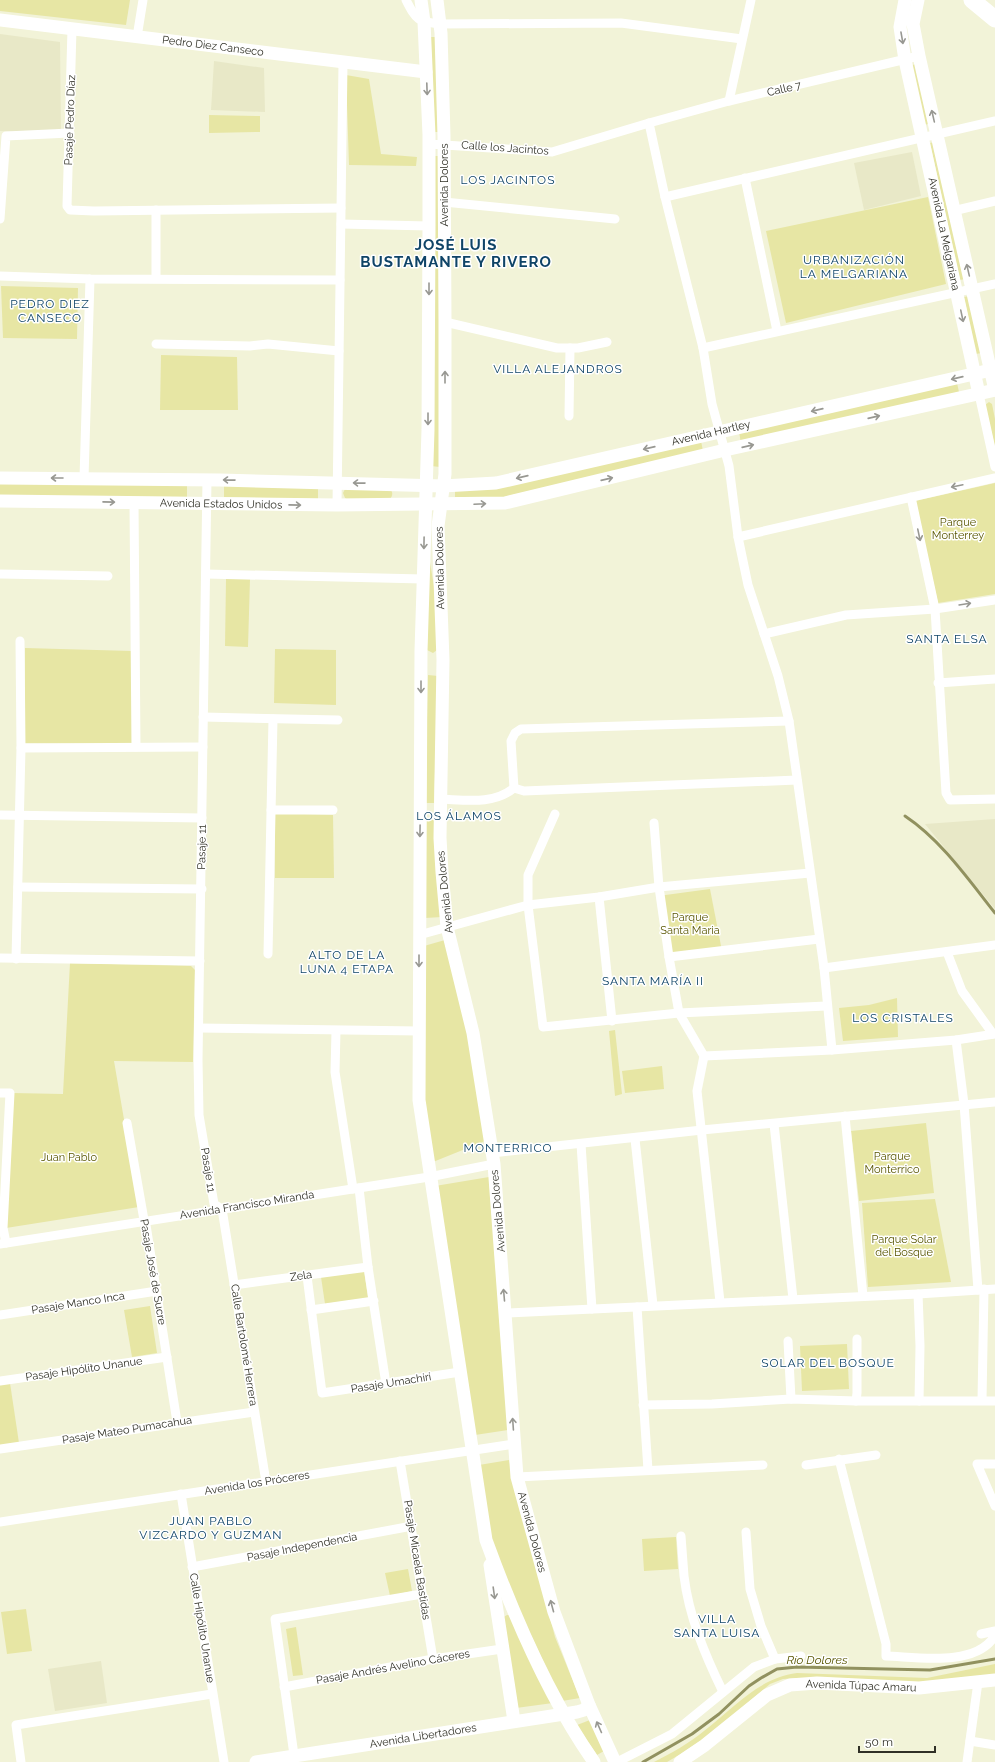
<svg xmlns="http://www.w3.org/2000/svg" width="995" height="1762" font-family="Raleway,sans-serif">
	<rect width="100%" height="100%" fill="#f2f3d8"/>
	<!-- built -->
	<g fill="#e8e8c7">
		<polygon points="0,34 60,42 61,133 0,131"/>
		<polygon points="214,61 264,68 265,112 211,110"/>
		<polygon points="912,152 921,196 864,210 854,163"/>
		<polygon points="995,819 995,909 925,824"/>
		<polygon points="101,1661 107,1703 55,1711 48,1669"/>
	</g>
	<!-- green -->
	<g fill="#e7e6a4">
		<polygon points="0,0 130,0 126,25 0,11"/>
		<polygon points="429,37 435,37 439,132 433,132"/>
		<polygon points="917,64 930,123 925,125 912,65"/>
		<polygon points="346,75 369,79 381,154 417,157 416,166 349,165"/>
		<polygon points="209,115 260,116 260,132 209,133"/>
		<polygon points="935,142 965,279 960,280 930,143"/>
		<polygon points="433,156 439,156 440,467 431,466"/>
		<polygon points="928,197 946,284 786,323 766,231"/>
		<polygon points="1,286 78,288 77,339 3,338"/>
		<polygon points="969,296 981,353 976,354 964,297"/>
		<polygon points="161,355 237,357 238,410 160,410"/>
		<polygon points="957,383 959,392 741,443 739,432"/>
		<polygon points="989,402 992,404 995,419 995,447 985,405"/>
		<polygon points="701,441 703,451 504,497 455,497 455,490"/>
		<polygon points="0,482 187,485 187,497 0,496"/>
		<polygon points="995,483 995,594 938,603 915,501"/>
		<polygon points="224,486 318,486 318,499 224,497"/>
		<path d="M 345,489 L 390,489 C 393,492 393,495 390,499 L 348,500 L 345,498 L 343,493 Z"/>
		<polygon points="429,556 437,605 437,650 433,653 427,650"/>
		<polygon points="226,579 250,579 248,647 225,646"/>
		<polygon points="25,648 132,651 132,744 25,743"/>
		<polygon points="275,649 336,650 336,705 274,703"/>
		<polygon points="428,675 438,676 434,803 425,803"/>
		<polygon points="275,813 333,815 334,878 275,878"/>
		<polygon points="425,819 434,820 442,917 425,918"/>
		<polygon points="710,889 722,951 668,955 658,896"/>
		<polygon points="445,940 470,1041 485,1141 433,1162 423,1103 424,946"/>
		<polygon points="70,963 191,966 195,970 193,1062 114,1061 139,1207 6,1228 12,1093 63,1094"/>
		<polygon points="897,998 898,1037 843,1041 839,1008 869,1005"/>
		<polygon points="615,1030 622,1094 615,1096 609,1031"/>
		<polygon points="662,1066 664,1089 625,1093 622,1071"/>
		<polygon points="926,1123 934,1193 859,1201 851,1131"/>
		<polygon points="489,1177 508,1430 475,1435 435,1186"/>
		<polygon points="935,1199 951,1282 868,1287 862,1203"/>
		<polygon points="364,1270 368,1298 325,1304 321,1277"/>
		<polygon points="150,1306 157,1353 132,1357 124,1310"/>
		<polygon points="847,1344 849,1389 802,1391 800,1346"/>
		<polygon points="10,1383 19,1443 0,1446 0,1385"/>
		<polygon points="509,1460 555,1637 580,1698 562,1701 501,1572 490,1540 479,1465"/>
		<polygon points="676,1537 678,1569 644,1571 642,1539"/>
		<polygon points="408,1569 412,1591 390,1596 385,1573"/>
		<polygon points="26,1609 32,1651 7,1654 1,1612"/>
		<polygon points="507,1615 509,1615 553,1703 516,1708 502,1618"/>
		<polygon points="296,1627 303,1675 293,1676 286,1629"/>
		<path d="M 995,1664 L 995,1675 L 927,1683 L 797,1678 L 783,1679 L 770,1684 L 711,1734 L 679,1755 L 667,1762 L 654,1762 C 672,1753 689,1743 704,1731 C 734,1708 758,1678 797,1673 L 927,1678 Z"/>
		<polygon points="590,1720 604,1751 597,1755 577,1725"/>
	</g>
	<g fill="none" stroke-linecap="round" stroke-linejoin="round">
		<!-- stream -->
		<g stroke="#91915f" stroke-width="3">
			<path d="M 905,816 C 941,840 968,879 995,913"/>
			<polyline points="643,1762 692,1734 719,1714 749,1686 761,1678 777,1669 797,1667 930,1670 995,1659"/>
		</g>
		<!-- street -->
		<g stroke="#fff" stroke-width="9">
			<path d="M 406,0 C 416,20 418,22 441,24 L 621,23 L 742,39"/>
			<polyline points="72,29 67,206 70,210 94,211 341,208"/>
			<polyline points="137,37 143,0"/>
			<polyline points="729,101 751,0"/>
			<polyline points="649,123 665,197 703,348 712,404 729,466 738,537 748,585 778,676 789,721 824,968 832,1050"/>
			<polyline points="429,144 552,152 649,123 729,101 919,56"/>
			<polyline points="745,178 777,331"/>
			<polyline points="665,197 995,121"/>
			<polyline points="444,202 615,219"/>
			<polyline points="953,211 995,201"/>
			<polyline points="0,219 6,136 70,133"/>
			<polyline points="341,224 429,226"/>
			<polyline points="0,276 90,279 340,280"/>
			<polyline points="156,278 156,210"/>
			<polyline points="445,322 557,348 578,348 607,342"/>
			<polyline points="156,344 250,346 268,344 339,351"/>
			<polyline points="703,348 995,284"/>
			<polyline points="979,394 995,467"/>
			<polyline points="569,416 570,348"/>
			<polyline points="84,478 90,279"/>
			<polyline points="207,480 198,1060 199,1115 214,1204 222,1209 266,1482"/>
			<polyline points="911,497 935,609 946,793 950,800 995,799"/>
			<polyline points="134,503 136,747"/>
			<polyline points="337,505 343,63"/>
			<polyline points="738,537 995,478"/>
			<polyline points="0,574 108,576"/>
			<polyline points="206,574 423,579"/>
			<polyline points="764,634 846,615 935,609 995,600"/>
			<polyline points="938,683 995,679"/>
			<polyline points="203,717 338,720"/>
			<polyline points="789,721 521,729 515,733 511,741 514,788 524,791 797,780"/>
			<polyline points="21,748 203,747"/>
			<path d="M 441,799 C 466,800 493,805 514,788"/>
			<polyline points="271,810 333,810"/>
			<polyline points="555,814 528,875 528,905 543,1027 679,1013 826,1006"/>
			<polyline points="0,815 202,818"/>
			<polyline points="654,823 659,887 669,957 679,1013 704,1056 697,1091 720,1302"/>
			<polyline points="18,887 202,889"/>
			<polyline points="599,897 612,1021"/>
			<polyline points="419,935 528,905 599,897 659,887 810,873"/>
			<polyline points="947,952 962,991 993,1034"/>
			<polyline points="268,954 273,719"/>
			<polyline points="669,957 819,939"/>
			<polyline points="0,958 200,961"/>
			<polyline points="16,959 21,748 20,641"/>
			<polyline points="824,968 995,945"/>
			<polyline points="199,1028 419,1031"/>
			<polyline points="336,1031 335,1072 353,1189"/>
			<polyline points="956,1040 964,1104 978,1290"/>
			<polyline points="704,1056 832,1050 956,1040 995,1034"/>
			<polyline points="0,1093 10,1093 3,1228 6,1243"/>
			<polyline points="845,1116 863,1296"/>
			<polyline points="127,1123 144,1220 146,1225 177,1422"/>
			<polyline points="774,1124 793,1299"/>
			<polyline points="635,1139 653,1305"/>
			<polyline points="581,1144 592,1309"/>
			<polyline points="492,1153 702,1130 995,1102"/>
			<polyline points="359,1188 368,1267 386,1384"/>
			<polyline points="0,1244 429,1177 494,1164"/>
			<polyline points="307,1276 322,1393 460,1372"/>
			<polyline points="234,1285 368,1267"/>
			<polyline points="918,1294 920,1346 919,1401"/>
			<polyline points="637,1307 648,1470"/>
			<polyline points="311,1310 374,1301"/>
			<polyline points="506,1313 918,1294 995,1289"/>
			<polyline points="0,1315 157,1291"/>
			<polyline points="788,1341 791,1399"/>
			<polyline points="0,1381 167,1357"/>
			<polyline points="982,1400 984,1289"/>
			<polyline points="856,1401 857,1393 857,1339"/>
			<polyline points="643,1405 712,1404 791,1399 856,1401 995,1401"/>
			<polyline points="0,1449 254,1412"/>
			<path d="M 839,1459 L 886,1644 L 886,1656 C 917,1657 974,1667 994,1637 L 993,1632"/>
			<polyline points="400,1461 433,1659"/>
			<polyline points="995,1464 977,1464 995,1506"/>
			<polyline points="806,1465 876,1455"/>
			<polyline points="517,1477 763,1465"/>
			<polyline points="181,1494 224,1762"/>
			<polyline points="0,1522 514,1444"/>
			<polyline points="746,1532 750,1589 761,1626 775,1659"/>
			<path d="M 681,1536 C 682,1549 683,1563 684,1576 C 689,1617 705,1655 723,1692"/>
			<polyline points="192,1567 412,1526"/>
			<polyline points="981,1634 995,1631"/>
			<polyline points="284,1687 433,1659 502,1649"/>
			<polyline points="970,1741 995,1745"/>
			<polyline points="294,1755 275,1619 422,1594"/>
			<polyline points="21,1762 16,1725 212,1694"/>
			<polyline points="617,1762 672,1734 754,1667 775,1659 801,1656"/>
			<polyline points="967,1762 978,1682"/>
		</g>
		<!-- secondary -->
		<g stroke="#fff" stroke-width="13">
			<path d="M 421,0 L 424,22 L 429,135 L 429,226 L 428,430 L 421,651 L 419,1100 L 486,1540 C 513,1614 549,1698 594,1762"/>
			<polyline points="437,0 441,33 444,136 445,322 445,474 438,526 443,660 440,838 442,872 447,927 473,1033 494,1164 517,1477 554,1612 589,1705 615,1762"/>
			<polyline points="905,0 900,27 905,60 979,394"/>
			<polyline points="918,0 913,24 919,56 995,390"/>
			<polyline points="0,20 426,72"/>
			<polyline points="0,478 220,480 443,486 496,483 995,369"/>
			<polyline points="0,501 337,505 505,503 725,450 995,390"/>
			<polyline points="490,1565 514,1721"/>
			<polyline points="256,1762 577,1712 584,1710 589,1705"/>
			<polyline points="680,1762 705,1745 767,1695 790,1685 817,1683 919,1688 995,1680"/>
		</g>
		<!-- highway -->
		<polyline stroke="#fff" stroke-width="17" points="972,0 995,19"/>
	</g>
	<!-- one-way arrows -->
	<defs><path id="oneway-shaft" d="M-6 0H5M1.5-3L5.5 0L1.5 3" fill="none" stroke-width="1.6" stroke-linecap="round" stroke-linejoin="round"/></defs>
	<g stroke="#989892">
		<use href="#oneway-shaft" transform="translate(902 38) rotate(80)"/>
		<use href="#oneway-shaft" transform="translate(427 89) rotate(88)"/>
		<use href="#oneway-shaft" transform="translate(933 116) rotate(-103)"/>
		<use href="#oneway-shaft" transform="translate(968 270) rotate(-103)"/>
		<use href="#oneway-shaft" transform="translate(429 289) rotate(90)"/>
		<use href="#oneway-shaft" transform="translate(962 316) rotate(78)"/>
		<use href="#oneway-shaft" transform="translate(445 377) rotate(-90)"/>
		<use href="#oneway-shaft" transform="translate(957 378) rotate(167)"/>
		<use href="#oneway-shaft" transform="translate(817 410) rotate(167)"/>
		<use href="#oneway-shaft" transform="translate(874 417) rotate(-13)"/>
		<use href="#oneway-shaft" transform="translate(428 419) rotate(90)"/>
		<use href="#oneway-shaft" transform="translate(748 446) rotate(-13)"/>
		<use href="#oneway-shaft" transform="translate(649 448) rotate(167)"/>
		<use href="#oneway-shaft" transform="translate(522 477) rotate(167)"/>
		<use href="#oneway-shaft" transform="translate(57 478) rotate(-180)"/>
		<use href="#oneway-shaft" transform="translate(607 479) rotate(-13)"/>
		<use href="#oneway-shaft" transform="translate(229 480) rotate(-179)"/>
		<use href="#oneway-shaft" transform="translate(359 483) rotate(-179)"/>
		<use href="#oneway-shaft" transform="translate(957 486) rotate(168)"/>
		<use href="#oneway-shaft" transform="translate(109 502) rotate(1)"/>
		<use href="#oneway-shaft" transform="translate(480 504) rotate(-3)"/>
		<use href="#oneway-shaft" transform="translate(295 505) rotate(1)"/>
		<use href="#oneway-shaft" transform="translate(919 535) rotate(78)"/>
		<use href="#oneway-shaft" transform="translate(424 543) rotate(91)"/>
		<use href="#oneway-shaft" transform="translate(965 604) rotate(-9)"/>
		<use href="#oneway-shaft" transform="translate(421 687) rotate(90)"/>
		<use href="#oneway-shaft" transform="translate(420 831) rotate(91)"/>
		<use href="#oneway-shaft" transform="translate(419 961) rotate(90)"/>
		<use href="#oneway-shaft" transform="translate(504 1295) rotate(-95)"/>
		<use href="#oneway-shaft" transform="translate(513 1424) rotate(-94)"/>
		<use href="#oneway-shaft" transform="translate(494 1593) rotate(82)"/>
		<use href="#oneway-shaft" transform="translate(552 1606) rotate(-105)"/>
		<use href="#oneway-shaft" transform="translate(599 1727) rotate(-114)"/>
	</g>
	<g text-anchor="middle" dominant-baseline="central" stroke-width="3" stroke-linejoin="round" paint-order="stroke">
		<!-- street labels -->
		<g font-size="11" fill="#303026" stroke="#fff">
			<text transform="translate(213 46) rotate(7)">Pedro Diez Canseco</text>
			<text transform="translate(784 89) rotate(-13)">Calle 7</text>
			<text transform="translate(70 120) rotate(-88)">Pasaje Pedro Díaz</text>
			<text transform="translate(505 148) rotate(4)">Calle los Jacintos</text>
			<text transform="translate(444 185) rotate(-90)">Avenida Dolores</text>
			<text transform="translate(944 234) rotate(78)">Avenida La Melgariana</text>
			<text transform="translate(711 433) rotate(-13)">Avenida Hartley</text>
			<text transform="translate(221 504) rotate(1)">Avenida Estados Unidos</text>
			<text transform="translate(440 568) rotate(-91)">Avenida Dolores</text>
			<text transform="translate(202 847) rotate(-89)">Pasaje 11</text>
			<text transform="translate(445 892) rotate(-96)">Avenida Dolores</text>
			<text transform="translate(208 1170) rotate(81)">Pasaje 11</text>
			<text transform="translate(247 1205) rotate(-9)">Avenida Francisco Miranda</text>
			<text transform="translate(498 1211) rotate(-95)">Avenida Dolores</text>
			<text transform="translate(153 1272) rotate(80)">Pasaje José de Sucre</text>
			<text transform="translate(301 1276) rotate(-8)">Zela</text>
			<text transform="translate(78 1303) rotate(-9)">Pasaje Manco Inca</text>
			<text transform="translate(244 1345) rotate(81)">Calle Bartolomé Herrera</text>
			<text transform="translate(84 1369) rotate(-8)">Pasaje Hipólito Unanue</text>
			<text transform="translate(391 1383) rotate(-9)">Pasaje Umachiri</text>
			<text transform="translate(127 1430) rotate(-9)">Pasaje Mateo Pumacahua</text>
			<text transform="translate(257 1483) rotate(-9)">Avenida los Próceres</text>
			<text transform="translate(532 1532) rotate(75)">Avenida Dolores</text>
			<text transform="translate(302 1547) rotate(-11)">Pasaje Independencia</text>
			<text transform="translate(417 1560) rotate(81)">Pasaje Micaela Bastidas</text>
			<text transform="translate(202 1628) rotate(81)">Calle Hipólito Unanue</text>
			<text transform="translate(393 1667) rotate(-10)">Pasaje Andrés Avelino Cáceres</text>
			<text transform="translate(861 1686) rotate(2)">Avenida Túpac Amaru</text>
			<text transform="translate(423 1736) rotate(-9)">Avenida Libertadores</text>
		</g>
		<!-- park labels -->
		<g font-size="11" fill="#595601" stroke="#fff">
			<text x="958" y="522">Parque<tspan x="958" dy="13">Monterrey</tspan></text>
			<text x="690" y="917">Parque<tspan x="690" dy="13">Santa Maria</tspan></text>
			<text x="892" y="1156">Parque<tspan x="892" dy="13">Monterrico</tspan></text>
			<text x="69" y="1157">Juan Pablo</text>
			<text x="904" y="1239">Parque Solar<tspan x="904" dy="13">del Bosque</tspan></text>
		</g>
		<!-- neighbourhood labels -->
		<g font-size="12" letter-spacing="1" fill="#0f4467" stroke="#fff">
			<text x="508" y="180">LOS JACINTOS</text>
			<text x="854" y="260">URBANIZACIÓN<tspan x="854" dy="14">LA MELGARIANA</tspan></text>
			<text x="50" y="304">PEDRO DIEZ<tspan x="50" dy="14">CANSECO</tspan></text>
			<text x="558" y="369">VILLA ALEJANDROS</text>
			<text x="947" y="639">SANTA ELSA</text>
			<text x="459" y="816">LOS ÁLAMOS</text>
			<text x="347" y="955">ALTO DE LA<tspan x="347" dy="14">LUNA 4 ETAPA</tspan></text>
			<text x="653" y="981">SANTA MARÍA II</text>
			<text x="903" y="1018">LOS CRISTALES</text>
			<text x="508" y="1148">MONTERRICO</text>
			<text x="828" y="1363">SOLAR DEL BOSQUE</text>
			<text x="211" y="1521">JUAN PABLO<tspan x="211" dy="14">VIZCARDO Y GUZMAN</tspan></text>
			<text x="717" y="1619">VILLA<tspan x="717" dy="14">SANTA LUISA</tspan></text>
		</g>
		<!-- water labels -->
		<g font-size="12" font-style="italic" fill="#595601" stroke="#fff">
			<text x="817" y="1660">Río Dolores</text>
		</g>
		<!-- district labels -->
		<g font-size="15" font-weight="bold" letter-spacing="1" fill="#0f4467" stroke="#fff">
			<text x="456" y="245">JOSÉ LUIS<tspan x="456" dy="17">BUSTAMANTE Y RIVERO</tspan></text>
		</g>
	</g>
	<!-- scale -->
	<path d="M859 1746v6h76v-6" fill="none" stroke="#303026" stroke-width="2"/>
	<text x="865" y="1746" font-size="12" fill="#303026" stroke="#ffffff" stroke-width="3" paint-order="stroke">50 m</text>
</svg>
